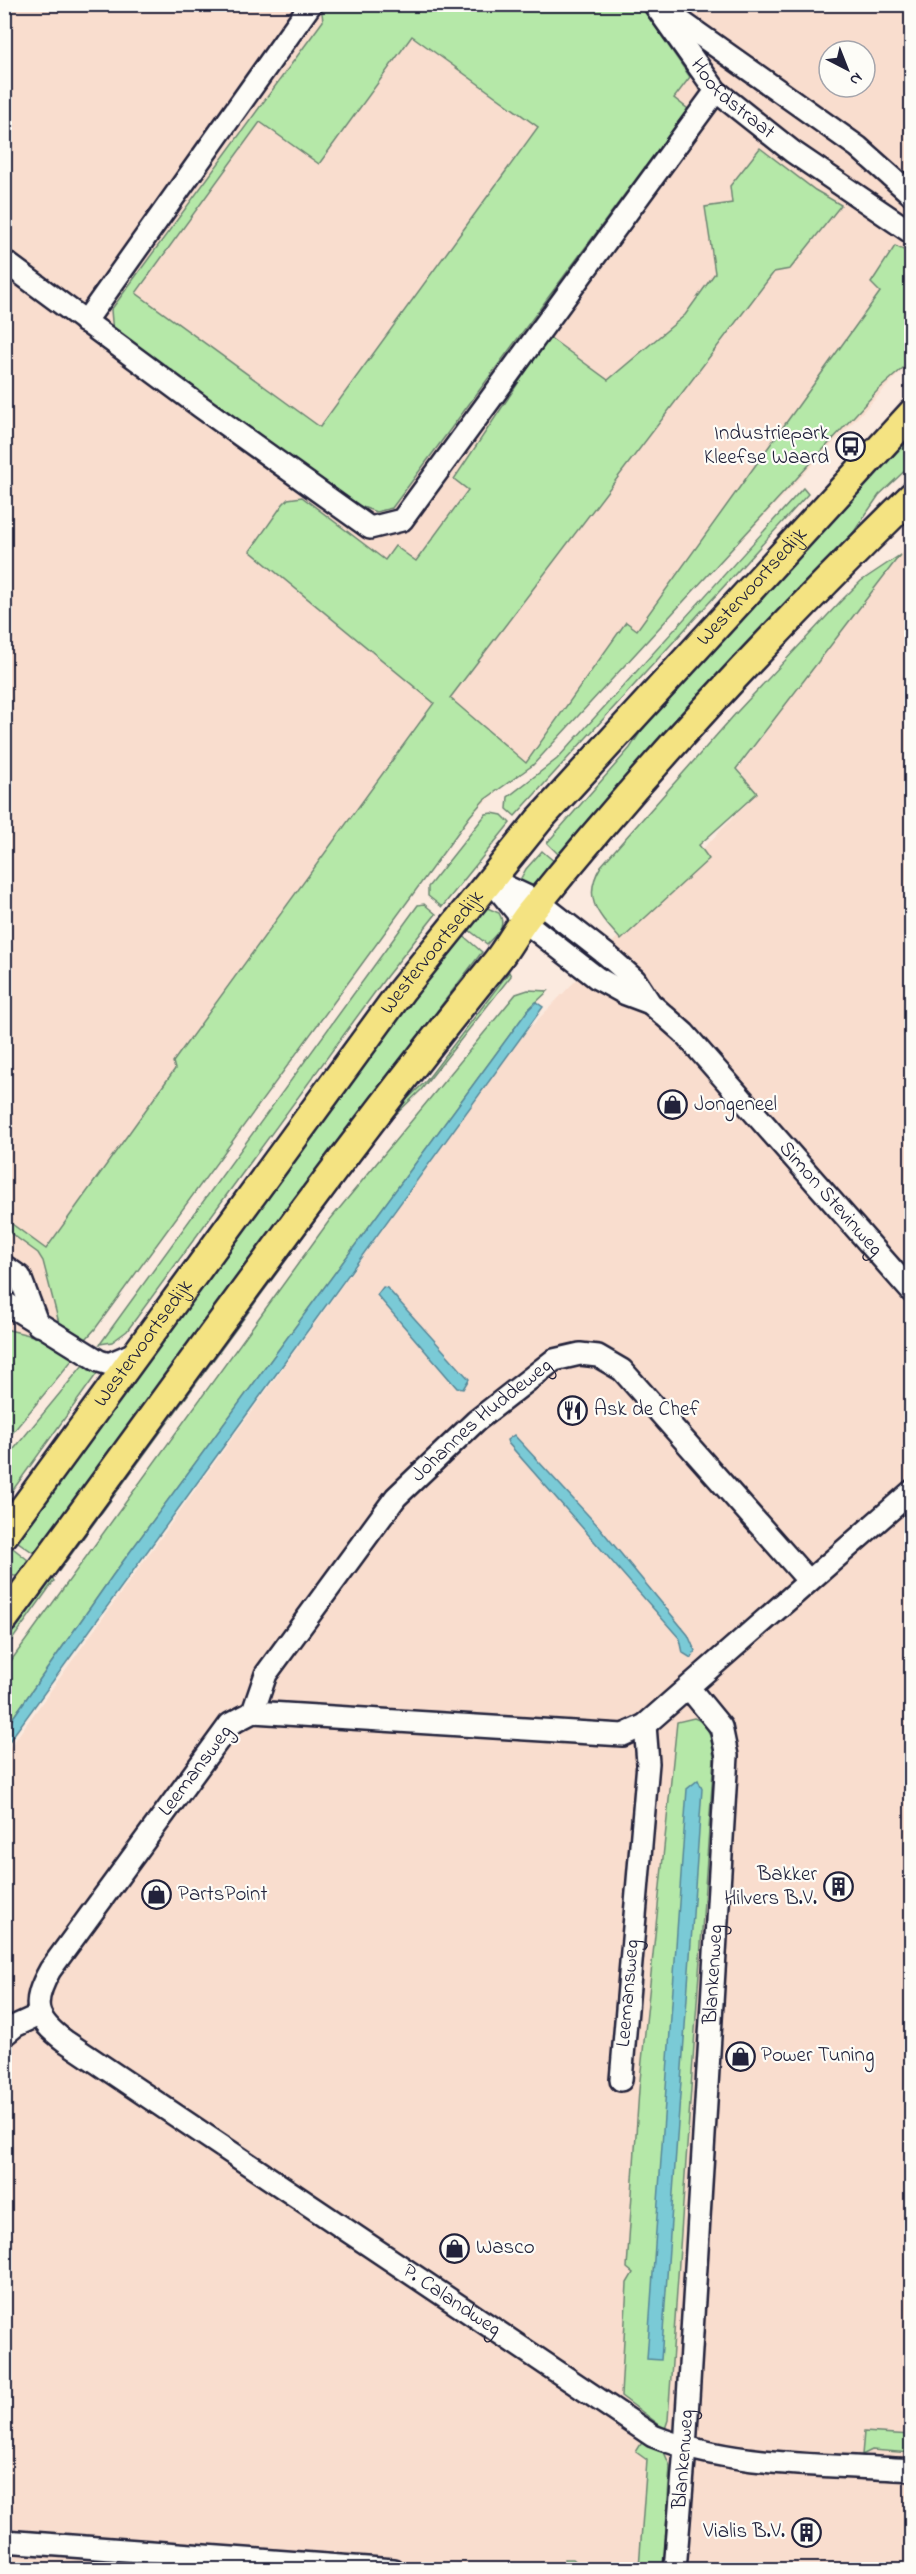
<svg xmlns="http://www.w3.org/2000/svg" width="916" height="2574" font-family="'Indie Flower',sans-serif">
	<rect width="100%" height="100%" fill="#fbeadf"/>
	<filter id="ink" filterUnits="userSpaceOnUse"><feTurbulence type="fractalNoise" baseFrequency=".0167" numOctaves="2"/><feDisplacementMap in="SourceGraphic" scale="12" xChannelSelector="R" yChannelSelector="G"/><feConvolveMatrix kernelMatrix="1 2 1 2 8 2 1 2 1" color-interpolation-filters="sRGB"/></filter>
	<g filter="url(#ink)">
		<!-- built -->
		<g fill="#f9ddce" fill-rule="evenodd">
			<path d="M 5,5 L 911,5 L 911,361 L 532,761 L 470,815 L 409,891 L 5,1438 ZM 829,51 L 865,51 L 865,87 L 829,87 Z"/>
			<polygon points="911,546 911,2569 5,2570 5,1754 521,1037 757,793 738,769 893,561"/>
		</g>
		<!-- green -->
		<g fill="#b5e8a8" stroke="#6c8572" stroke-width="1.5" fill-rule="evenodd">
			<path d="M 321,5 L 637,5 L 643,9 L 690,77 L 674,98 L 688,109 L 392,508 L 376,512 L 360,506 L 113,333 L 111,310 L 323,21 ZM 412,36 L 538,127 L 320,427 L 136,293 L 260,122 L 319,164 Z"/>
			<polygon points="760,148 815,190 841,205 790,269 774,272 450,698 526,763 626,622 637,630 880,292 871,283 895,246 906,251 911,260 911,361 878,390 533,765 484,800 470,816 95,1329 86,1339 81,1340 59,1323 43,1261 38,1253 5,1229 5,1219 46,1249 175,1069 173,1062 434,703 250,551 283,504 288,499 302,497 385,560 395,546 416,561 468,490 454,479 549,337 608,380 685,315 715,273 705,207 732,203 730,186"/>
			<polygon points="911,429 911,465 879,495 851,536 616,791 561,857 547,843 630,748 667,691"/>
			<polygon points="803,488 808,494 515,816 507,809 508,797 557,759"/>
			<path d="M 900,555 L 736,769 L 757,793 L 699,845 L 709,859 L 621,940 C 599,915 581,899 601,866 L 737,712 L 840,602 L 861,581 Z"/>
			<polygon points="492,813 502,815 510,823 442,907 428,896 428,887 486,814"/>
			<polygon points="542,851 556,863 533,888 523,886 520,880 526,869"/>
			<polygon points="424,904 436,914 386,977 127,1331 112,1342 100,1344 418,905"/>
			<path d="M 485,907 L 499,913 C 507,927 497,933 487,944 L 465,927 Z"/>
			<path d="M 460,933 L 482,952 C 330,1150 186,1354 38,1556 L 14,1539 Z"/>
			<polygon points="509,972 511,976 421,1090 390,1120 347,1177 59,1571 57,1569 378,1127 426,1081"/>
			<polygon points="528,990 548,991 528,1010 113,1575 5,1729 5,1669 329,1221 516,994"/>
			<polygon points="5,1329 45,1339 73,1359 5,1442"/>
			<polygon points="83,1365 89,1370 98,1372 5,1501 5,1460"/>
			<path d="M 9,1545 L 33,1564 C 23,1574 18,1581 5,1572 L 5,1552 Z"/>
			<polygon points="51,1577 54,1581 5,1650 5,1643"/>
			<path d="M 694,1718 C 711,1723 711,1741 714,1757 L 668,2420 L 665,2429 L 621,2396 L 627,2283 L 633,2273 L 627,2268 L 639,2090 L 677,1722 Z"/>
			<polygon points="864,2432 911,2435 911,2453 872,2450 862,2455"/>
			<polygon points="644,2439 664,2452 670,2466 664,2562 662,2568 565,2570 565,2559 573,2559 579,2564 639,2567 647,2460 636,2452"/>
		</g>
		<!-- water -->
		<g fill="#7acad6" stroke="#578798" stroke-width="1.5">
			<polygon points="536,1002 543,1007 5,1747 5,1729 113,1575 528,1010"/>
			<polygon points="383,1287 387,1288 469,1379 463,1389 457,1388 377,1295"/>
			<polygon points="514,1435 599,1527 688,1635 695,1651 691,1658 683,1653 680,1639 508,1443 507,1440"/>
			<polygon points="698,1780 702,1789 661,2360 647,2359 687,1789"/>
		</g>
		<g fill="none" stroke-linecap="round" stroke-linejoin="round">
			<defs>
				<g id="minor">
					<path id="s1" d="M 654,4 L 716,91 L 793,152 L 912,233"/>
					<polyline points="665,10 858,147 912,195"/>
					<polyline points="4,261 201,407 370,528 402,520 716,91"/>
					<polyline points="85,322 311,4"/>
					<path id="s2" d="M 490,879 L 539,902 L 607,955 L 635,980 L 650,1003 L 684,1033 L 912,1292"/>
					<polyline points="493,883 524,921 597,978 626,994 650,1003"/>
					<polyline points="4,1266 20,1277 38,1325"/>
					<polyline points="4,1302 99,1361 109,1364 137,1352"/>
					<path id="s3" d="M 912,1491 L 645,1725 L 623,1735 L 253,1712 L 230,1724 L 50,1970 C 31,2004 34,2018 65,2041 L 653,2436 C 734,2468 826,2464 912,2470"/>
					<path id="s4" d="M 253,1712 L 266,1674 L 396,1497 L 476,1421 L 554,1360 L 580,1354 L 598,1356 L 622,1370 L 808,1580"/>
					<polyline points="4,2035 15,2026 39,2015"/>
					<path id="s5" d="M 621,2080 L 648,1763 L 645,1725"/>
					<polyline points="4,2541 394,2570"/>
					<path id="s6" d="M 675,2570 L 685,2448 L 727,1756 L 721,1727 L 689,1688"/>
				</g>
				<g id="major">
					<path id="s7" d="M 4,1535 L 401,991 L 539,820 L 912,413"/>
					<path d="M 4,1619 C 167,1399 324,1174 496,962 C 508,947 517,929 529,914 C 647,767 777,628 912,496"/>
				</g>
			</defs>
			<!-- minor casing -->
			<use href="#minor" stroke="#22223b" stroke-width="26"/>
			<!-- major casing -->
			<use href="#major" stroke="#22223b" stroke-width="32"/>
			<!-- minor -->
			<use href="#minor" stroke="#fdfcf7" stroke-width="21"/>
			<!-- major -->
			<use href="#major" stroke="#f4e382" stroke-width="27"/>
		</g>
	</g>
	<!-- icons -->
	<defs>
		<symbol id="bus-ring" viewBox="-11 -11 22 22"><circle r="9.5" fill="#fdfcf7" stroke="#22223b" stroke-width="1.5"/><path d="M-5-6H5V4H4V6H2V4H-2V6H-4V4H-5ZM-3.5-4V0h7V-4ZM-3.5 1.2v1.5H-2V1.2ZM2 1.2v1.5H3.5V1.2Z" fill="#22223b"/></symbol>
		<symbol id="shop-ring" viewBox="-11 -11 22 22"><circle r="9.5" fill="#fdfcf7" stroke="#22223b" stroke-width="1.5"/><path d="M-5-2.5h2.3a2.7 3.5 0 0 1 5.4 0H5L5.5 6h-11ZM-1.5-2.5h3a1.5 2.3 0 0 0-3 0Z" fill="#22223b"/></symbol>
		<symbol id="restaurant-ring" viewBox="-11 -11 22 22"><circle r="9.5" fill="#fdfcf7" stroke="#22223b" stroke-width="1.5"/><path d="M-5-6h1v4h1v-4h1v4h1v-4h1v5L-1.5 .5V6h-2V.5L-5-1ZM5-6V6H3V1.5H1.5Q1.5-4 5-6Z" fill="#22223b"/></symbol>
		<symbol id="building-ring" viewBox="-11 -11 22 22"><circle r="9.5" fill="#fdfcf7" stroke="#22223b" stroke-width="1.5"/><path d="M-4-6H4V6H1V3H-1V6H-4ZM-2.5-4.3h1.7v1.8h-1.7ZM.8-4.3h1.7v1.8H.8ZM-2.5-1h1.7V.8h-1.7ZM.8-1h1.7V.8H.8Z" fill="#22223b"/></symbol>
	</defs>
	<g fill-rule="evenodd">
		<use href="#bus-ring" x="834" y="430" width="33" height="33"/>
		<use href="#shop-ring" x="656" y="1088" width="33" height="33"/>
		<use href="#restaurant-ring" x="556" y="1394" width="33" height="33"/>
		<use href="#building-ring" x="822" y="1870" width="33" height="33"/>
		<use href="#shop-ring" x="140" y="1878" width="33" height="33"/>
		<use href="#shop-ring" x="724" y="2040" width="33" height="33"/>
		<use href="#shop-ring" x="438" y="2232" width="33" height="33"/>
		<use href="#building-ring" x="790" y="2516" width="33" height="33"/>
	</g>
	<g text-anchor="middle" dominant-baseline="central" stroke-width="4.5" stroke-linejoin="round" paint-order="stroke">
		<!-- street labels -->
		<g font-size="21" fill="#22223b" stroke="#fdfcf7">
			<text stroke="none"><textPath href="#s1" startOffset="124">Hoofdstraat</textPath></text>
			<text stroke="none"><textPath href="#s7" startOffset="1209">Westervoortsedijk</textPath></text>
			<text stroke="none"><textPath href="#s7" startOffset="723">Westervoortsedijk</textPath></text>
			<text stroke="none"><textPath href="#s2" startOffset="472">Simon Stevinweg</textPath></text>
			<text stroke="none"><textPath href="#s7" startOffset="237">Westervoortsedijk</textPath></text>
			<text stroke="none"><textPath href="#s4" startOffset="375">Johannes Huddeweg</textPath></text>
			<text transform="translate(196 1771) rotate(-53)">Leemansweg</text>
			<text stroke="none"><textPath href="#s6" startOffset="597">Blankenweg</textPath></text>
			<text stroke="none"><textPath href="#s5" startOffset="87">Leemansweg</textPath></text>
			<text stroke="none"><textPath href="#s3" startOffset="1630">P. Calandweg</textPath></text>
			<text stroke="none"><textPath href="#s6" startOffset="111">Blankenweg</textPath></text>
		</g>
		<!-- poi labels -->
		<g font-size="21" fill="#22223b" stroke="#fdfcf7" text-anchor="start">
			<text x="829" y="434" text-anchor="end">Industriepark<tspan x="829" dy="24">Kleefse Waard</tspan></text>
			<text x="694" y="1105">Jongeneel</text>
			<text x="594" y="1410">Ask de Chef</text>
			<text x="817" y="1875" text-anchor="end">Bakker<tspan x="817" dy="24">Hilvers B.V.</tspan></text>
			<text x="178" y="1895">PartsPoint</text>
			<text x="761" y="2056">Power Tuning</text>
			<text x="476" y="2248">Wasco</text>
			<text x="785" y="2532" text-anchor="end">Vialis B.V.</text>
		</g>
	</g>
	<!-- margin -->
	<rect width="916" height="2574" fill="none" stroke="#fdfcf7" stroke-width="24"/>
	<rect x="12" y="12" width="892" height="2550" fill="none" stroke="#22223b" stroke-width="2" filter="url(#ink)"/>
	<!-- north arrow -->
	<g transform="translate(847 69) rotate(138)"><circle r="28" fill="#fdfcf7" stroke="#a5a5ac" stroke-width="1.5"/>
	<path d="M0-4.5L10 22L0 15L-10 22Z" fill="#22223b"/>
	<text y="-9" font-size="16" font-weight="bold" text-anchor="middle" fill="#22223b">N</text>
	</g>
</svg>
